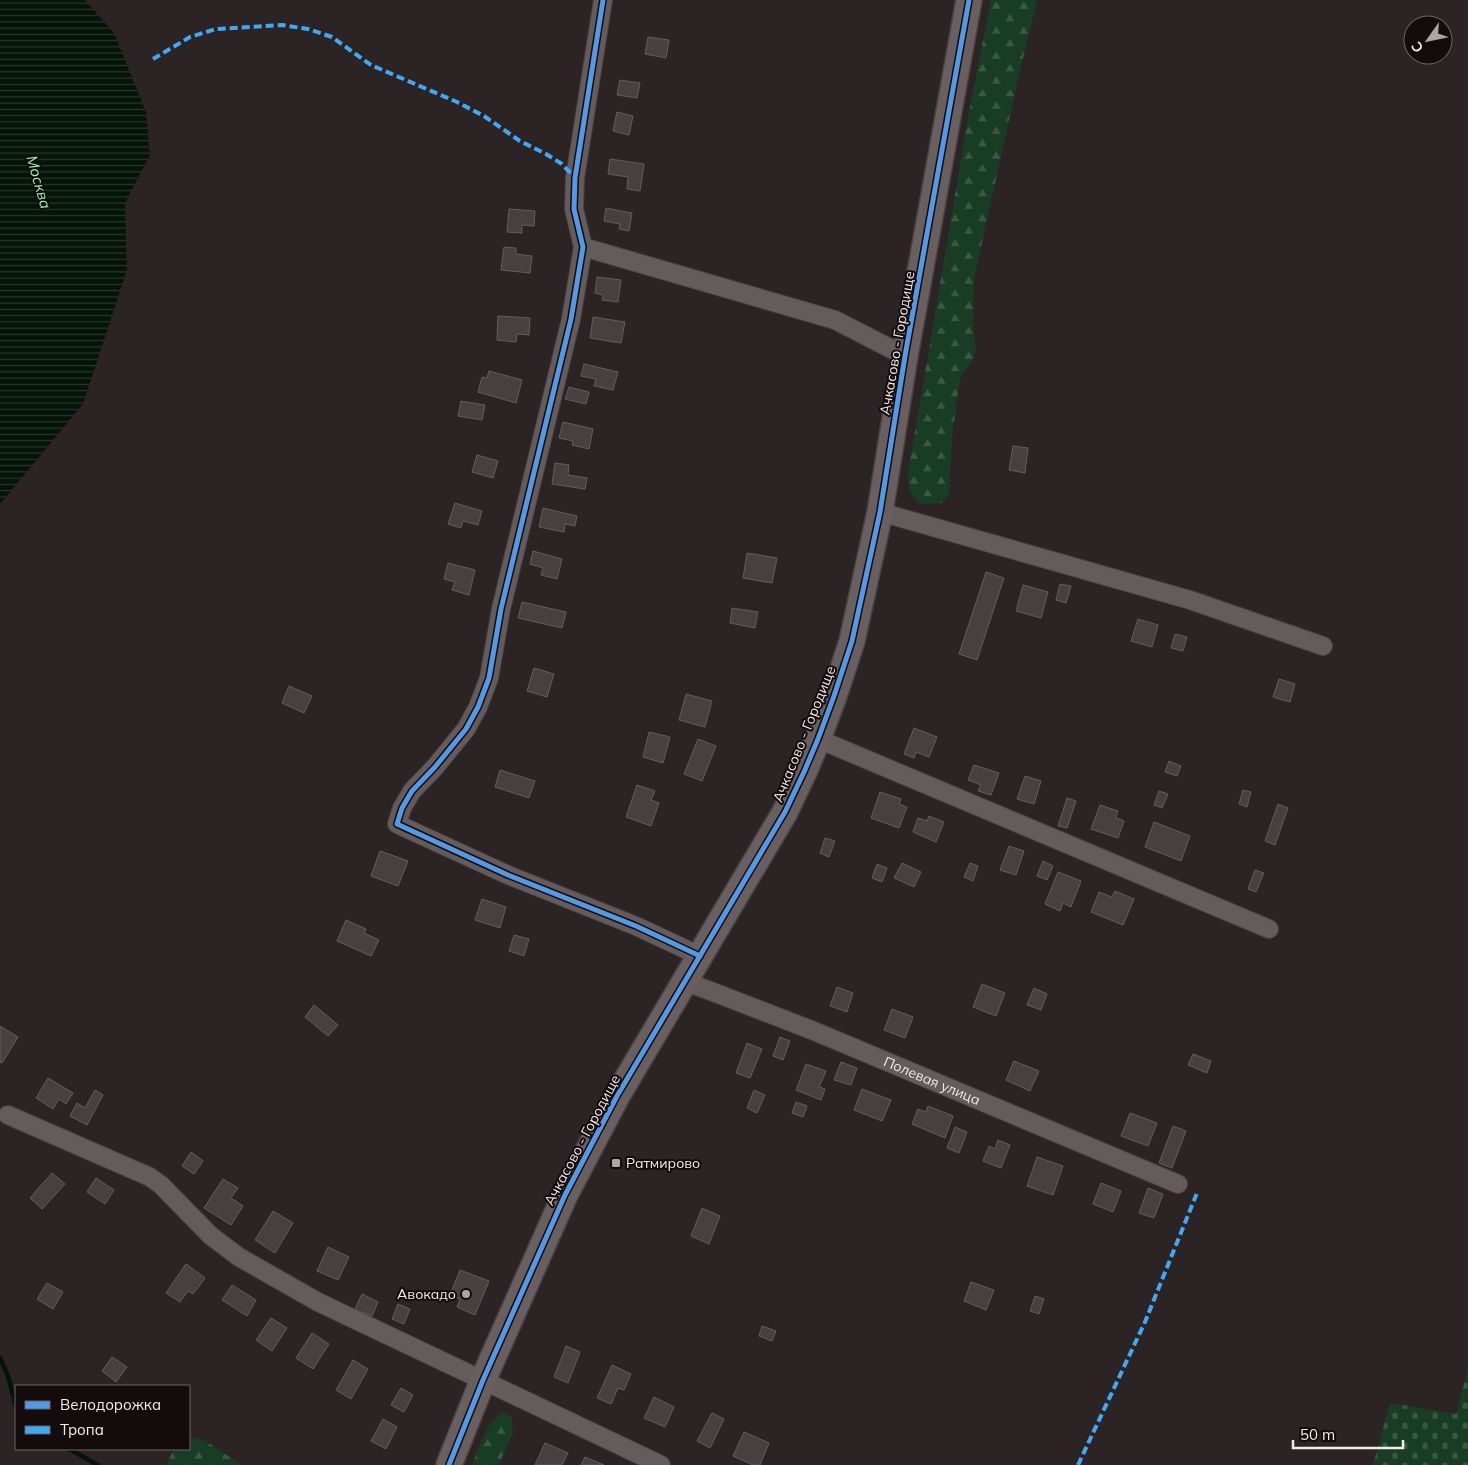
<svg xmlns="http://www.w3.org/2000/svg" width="1468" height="1465" font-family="Mulish,sans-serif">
	<defs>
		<pattern id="forest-firs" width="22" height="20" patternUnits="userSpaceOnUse" patternTransform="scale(1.25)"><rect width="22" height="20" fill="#193c24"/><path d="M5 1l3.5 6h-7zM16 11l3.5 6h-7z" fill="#3b5844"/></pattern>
		<pattern id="cemetery-stones" width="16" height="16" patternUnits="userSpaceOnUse" patternTransform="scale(1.25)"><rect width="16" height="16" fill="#193c24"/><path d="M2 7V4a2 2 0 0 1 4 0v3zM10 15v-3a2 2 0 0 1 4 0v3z" fill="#3b5844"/></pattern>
		<pattern id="water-rules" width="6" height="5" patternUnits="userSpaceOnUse" patternTransform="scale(1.25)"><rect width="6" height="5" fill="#041409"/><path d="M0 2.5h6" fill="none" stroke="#29362d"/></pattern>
	</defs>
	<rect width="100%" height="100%" fill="#2c2324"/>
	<!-- forest -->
	<g fill="url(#forest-firs)">
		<polygon points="991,0 1037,0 1019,75 974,279 973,323 976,351 971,363 960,379 952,436 949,494 942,503 920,504 909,490 908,473 969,112"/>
		<path d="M 504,1412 L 511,1417 L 513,1432 L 499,1465 L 472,1465 C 479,1448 486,1420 504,1412 Z"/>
		<polygon points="189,1437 206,1441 241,1465 166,1465 174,1449 189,1449"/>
	</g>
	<!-- cemetery -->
	<polygon fill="url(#cemetery-stones)" points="1468,1369 1468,1465 1373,1465 1390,1403 1456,1414"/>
	<!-- water -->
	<polygon fill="url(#water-rules)" points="0,0 85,0 114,33 146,112 150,155 125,203 127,270 83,404 0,504"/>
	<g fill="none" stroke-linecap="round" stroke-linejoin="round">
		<!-- stream -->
		<g stroke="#041409" stroke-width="4.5">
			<polyline points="0,1358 8,1376 16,1407"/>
			<polyline points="69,1449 98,1465"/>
		</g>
	</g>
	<!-- building -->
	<g fill="#473f40" stroke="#645c5d">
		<polygon points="648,37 669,40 666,58 645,54"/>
		<polygon points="620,80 640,83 637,98 617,95"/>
		<polygon points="617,112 633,116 629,135 613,131"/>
		<polygon points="610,159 644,164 640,191 627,189 628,177 608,174"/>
		<polygon points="606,208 632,213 629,231 619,229 620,224 604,221"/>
		<polygon points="509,209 535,211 534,226 522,225 522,233 507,232"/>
		<polygon points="504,247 516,248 516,254 532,256 530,273 501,270"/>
		<polygon points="597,277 621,280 618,302 602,300 603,295 595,293"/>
		<polygon points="498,316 530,318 529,335 517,334 516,342 497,340"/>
		<polygon points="593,317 625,322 621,343 590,338"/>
		<polygon points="584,364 618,372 613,390 594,386 596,379 581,376"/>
		<polygon points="489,371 522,380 516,403 478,392 482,377 487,378"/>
		<polygon points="569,387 589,392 586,404 565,399"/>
		<polygon points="461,401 485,405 482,420 458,416"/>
		<polygon points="563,422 593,429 589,449 572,445 573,441 559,438"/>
		<polygon points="1013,446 1028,448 1025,473 1009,470"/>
		<polygon points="477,455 498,461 493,478 472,472"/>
		<polygon points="555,463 569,465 568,475 587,478 585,489 552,484"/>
		<polygon points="455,503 482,511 478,525 463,521 461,528 448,524"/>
		<polygon points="543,508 577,516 575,526 565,524 564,532 539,527"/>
		<polygon points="533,551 562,559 557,579 541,575 543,568 530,564"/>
		<polygon points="747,553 777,558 772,583 743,578"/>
		<polygon points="448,563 475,570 469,595 452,590 455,582 444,579"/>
		<polygon points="986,572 1004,578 977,660 959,654"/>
		<polygon points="1060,584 1071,586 1066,603 1056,600"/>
		<polygon points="1023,585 1048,592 1041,618 1016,611"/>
		<polygon points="522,602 566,612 562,628 518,618"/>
		<polygon points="732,608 758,612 755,628 730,623"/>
		<polygon points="1138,619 1158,625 1152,647 1131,641"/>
		<polygon points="1175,634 1187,637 1183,651 1171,648"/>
		<polygon points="534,668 554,674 547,697 527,691"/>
		<polygon points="1279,679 1295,684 1290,702 1273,697"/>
		<polygon points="289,686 312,696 304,713 282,703"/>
		<polygon points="686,694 712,701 705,727 679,720"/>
		<polygon points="914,728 937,737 929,757 916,752 914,758 904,754"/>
		<polygon points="649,732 670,737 663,763 643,757"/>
		<polygon points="698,739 716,746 702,781 684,774"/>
		<polygon points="1169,761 1181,766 1177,776 1165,772"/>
		<polygon points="974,765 999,773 991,795 978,791 981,785 968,780"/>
		<polygon points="500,770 535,781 529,798 495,787"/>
		<polygon points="1025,776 1041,781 1034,804 1017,799"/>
		<polygon points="637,785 655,791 651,800 659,803 651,826 626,817"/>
		<polygon points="1243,790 1251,792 1247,807 1239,804"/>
		<polygon points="1159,791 1168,794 1162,808 1154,805"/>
		<polygon points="880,792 901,799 899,804 907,807 899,828 871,818"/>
		<polygon points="1067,798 1076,801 1067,828 1058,826"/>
		<polygon points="1278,804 1288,808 1275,845 1265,841"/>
		<polygon points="1100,805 1118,811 1116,818 1124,821 1118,838 1091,829"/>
		<polygon points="929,816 944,822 936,842 913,832 918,818 927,821"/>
		<polygon points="1154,822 1190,836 1181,861 1145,847"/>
		<polygon points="825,838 835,841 829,857 820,853"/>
		<polygon points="1009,846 1024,851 1016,875 1000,870"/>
		<polygon points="380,851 408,861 398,886 371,876"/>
		<polygon points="1043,861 1053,866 1047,880 1037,876"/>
		<polygon points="902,863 921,872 914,887 894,878"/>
		<polygon points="970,863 978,866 973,881 964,877"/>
		<polygon points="877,864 887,868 882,882 872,878"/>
		<polygon points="1255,870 1264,873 1256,892 1248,889"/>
		<polygon points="1058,872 1081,881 1071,907 1063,903 1060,911 1045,904"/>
		<polygon points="1115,891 1134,899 1123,925 1091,912 1099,892 1112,897"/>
		<polygon points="482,899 506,907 500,928 475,920"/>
		<polygon points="346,920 366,929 364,933 379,940 371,956 337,941"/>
		<polygon points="514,935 529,939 524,956 509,951"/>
		<polygon points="982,984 1005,993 996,1016 973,1007"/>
		<polygon points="837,987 853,993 847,1012 830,1006"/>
		<polygon points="1034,988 1047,994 1041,1010 1027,1005"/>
		<polygon points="314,1005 338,1025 328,1036 305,1017"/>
		<polygon points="892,1009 913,1017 905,1038 884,1030"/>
		<polygon points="0,1026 18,1037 2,1063 0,1062"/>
		<polygon points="780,1037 790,1041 783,1060 773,1056"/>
		<polygon points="747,1043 762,1049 750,1078 736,1073"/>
		<polygon points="1193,1054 1211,1061 1207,1073 1188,1065"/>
		<polygon points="1014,1061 1039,1071 1030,1091 1006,1080"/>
		<polygon points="841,1062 857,1068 851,1085 834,1080"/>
		<polygon points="806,1064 826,1071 819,1087 825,1089 821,1100 796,1090"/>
		<polygon points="48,1078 73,1093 66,1104 59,1099 53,1109 36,1098"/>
		<polygon points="862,1089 891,1100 882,1121 854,1110"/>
		<polygon points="95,1090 103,1095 87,1125 70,1116 77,1103 85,1108"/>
		<polygon points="754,1090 765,1095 757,1113 747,1108"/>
		<polygon points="796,1102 807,1106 803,1117 792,1113"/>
		<polygon points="928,1106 953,1116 945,1138 912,1124 918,1109 926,1112"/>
		<polygon points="1130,1113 1157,1123 1148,1146 1121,1136"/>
		<polygon points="1173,1126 1186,1131 1172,1168 1159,1163"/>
		<polygon points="955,1127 967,1132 959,1153 947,1148"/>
		<polygon points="998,1140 1010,1145 1001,1168 983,1161 989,1146 995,1149"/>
		<polygon points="191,1152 203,1161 194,1174 182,1166"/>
		<polygon points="1037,1157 1063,1166 1053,1195 1027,1186"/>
		<polygon points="52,1173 65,1184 42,1209 30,1198"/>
		<polygon points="96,1178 114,1190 105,1204 87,1192"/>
		<polygon points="223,1179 238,1188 231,1198 243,1206 231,1225 204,1208"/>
		<polygon points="1101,1183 1121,1191 1113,1212 1093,1204"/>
		<polygon points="1148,1188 1163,1194 1154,1218 1139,1213"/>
		<polygon points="702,1208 720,1216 709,1244 691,1236"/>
		<polygon points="273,1211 293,1223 275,1253 255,1240"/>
		<polygon points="328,1247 349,1257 338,1280 317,1271"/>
		<polygon points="186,1264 205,1278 193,1294 188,1291 180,1302 166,1293"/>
		<polygon points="460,1270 489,1281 475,1315 457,1307 460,1299 450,1295"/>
		<polygon points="971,1282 994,1290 986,1310 964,1301"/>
		<polygon points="47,1283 63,1292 53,1309 37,1299"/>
		<polygon points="232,1285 256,1300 247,1316 222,1300"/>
		<polygon points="362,1294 378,1302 372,1316 355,1309"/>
		<polygon points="1035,1296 1044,1299 1039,1314 1030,1311"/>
		<polygon points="398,1304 410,1309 404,1324 392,1319"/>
		<polygon points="271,1318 287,1328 272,1351 256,1340"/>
		<polygon points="762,1326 776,1331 772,1341 759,1336"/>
		<polygon points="312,1333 329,1344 313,1369 296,1358"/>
		<polygon points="566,1346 580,1352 568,1383 554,1377"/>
		<polygon points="112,1357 127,1367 116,1382 102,1371"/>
		<polygon points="353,1360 368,1369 351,1399 336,1390"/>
		<polygon points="612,1365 631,1374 624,1390 618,1388 611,1404 597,1398"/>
		<polygon points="401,1388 413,1395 404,1412 391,1405"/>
		<polygon points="654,1397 674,1407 665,1427 644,1418"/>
		<polygon points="712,1413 724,1419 710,1448 697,1441"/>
		<polygon points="383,1419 397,1427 386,1449 371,1441"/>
		<polygon points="744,1432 769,1443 760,1465 753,1465 733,1456"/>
		<polygon points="545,1443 568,1453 562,1465 535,1465"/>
		<polygon points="585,1457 604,1465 581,1465"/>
	</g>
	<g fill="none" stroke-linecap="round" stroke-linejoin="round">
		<defs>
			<g id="street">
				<polyline points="603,0 575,178 574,209 583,247 571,319 501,609 489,678 478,707 466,729 435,767 412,791 402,808 397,824 508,875 636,926 700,956"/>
				<polyline points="583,247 835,320 905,356"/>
				<polyline points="880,512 1190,600 1323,646"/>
				<polyline points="818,739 1269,929"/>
				<path id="s1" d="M 685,982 L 708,990 L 814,1031 L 1178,1184"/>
				<polyline points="8,1115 150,1177 161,1185 211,1236 239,1257 318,1302 661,1465"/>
			</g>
			<polyline id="secondary" points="449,1465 483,1380 565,1195 617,1096 785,812 804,772 818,739 834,696 852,641 880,512 905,356 969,0"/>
		</defs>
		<!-- street casing -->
		<use href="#street" stroke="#494142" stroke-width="20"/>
		<!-- secondary casing -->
		<use href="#secondary" stroke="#494142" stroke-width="28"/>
		<!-- street -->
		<use href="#street" stroke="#635b5c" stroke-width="18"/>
		<!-- secondary -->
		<use href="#secondary" stroke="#695e60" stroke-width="25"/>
		<!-- quiet -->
		<g stroke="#3fa9f5" stroke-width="4" stroke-dasharray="8 4" stroke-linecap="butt">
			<polyline points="153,59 190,37 216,29 282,25 308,29 332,37 371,65 457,102 484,116 520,141 546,154 562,164 575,178"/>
			<polyline points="1078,1465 1145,1322 1197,1193"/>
		</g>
		<defs>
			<g id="cycleway">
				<polyline points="603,0 575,178 574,209 583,247 571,319 501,609 489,678 478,707 466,729 435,767 412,791 402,808 397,824 508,875 636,926 700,956"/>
				<polyline points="449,1465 483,1380 565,1195 617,1096 785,812 804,772 818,739 834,696 852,641 880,512 905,356 969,0"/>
			</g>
		</defs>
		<!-- cycleway casing -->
		<use href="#cycleway" stroke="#130b0c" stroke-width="8"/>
		<!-- cycleway -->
		<use href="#cycleway" stroke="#5399e6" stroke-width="5"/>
	</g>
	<!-- markers -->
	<g fill="#afa4a5" stroke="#130b0c" stroke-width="2">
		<rect x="611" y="1158" width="10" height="10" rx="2.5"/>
		<circle cx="466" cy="1294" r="5"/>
	</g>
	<g text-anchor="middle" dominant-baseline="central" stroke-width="4" stroke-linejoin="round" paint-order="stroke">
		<!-- street labels -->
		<g font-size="14" fill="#f5e9ea" stroke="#130b0c">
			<text transform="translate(897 343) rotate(-80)">Ачкасово - Городище</text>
			<text transform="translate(804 734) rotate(-68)">Ачкасово - Городище</text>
			<text stroke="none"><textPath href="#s1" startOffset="266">Полевая улица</textPath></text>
			<text transform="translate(582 1140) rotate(-62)">Ачкасово - Городище</text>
		</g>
		<!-- poi labels -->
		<g font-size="14" fill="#f5e9ea" stroke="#130b0c" text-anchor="start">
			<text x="626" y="1163">Ратмирово</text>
			<text x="456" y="1294" text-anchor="end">Авокадо</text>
		</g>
		<!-- water labels -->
		<g font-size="15" font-style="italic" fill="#94f8b1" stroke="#130b0c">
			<text transform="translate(39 182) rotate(74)">Москва</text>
		</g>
	</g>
	<!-- legend -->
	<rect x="15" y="1385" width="175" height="65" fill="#130b0c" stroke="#6d6465"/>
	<rect x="25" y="1401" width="25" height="8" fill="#5399e6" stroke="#6d6465"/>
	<text x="60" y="1410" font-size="15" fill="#f5e9ea">Велодорожка</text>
	<rect x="25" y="1426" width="25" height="8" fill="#3fa9f5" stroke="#6d6465"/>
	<text x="60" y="1435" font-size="15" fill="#f5e9ea">Тропа</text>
	<!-- north arrow -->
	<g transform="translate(1428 40) rotate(237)"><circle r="24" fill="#130b0c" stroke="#6d6465"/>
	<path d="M0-4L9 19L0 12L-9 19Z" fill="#afa4a5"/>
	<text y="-8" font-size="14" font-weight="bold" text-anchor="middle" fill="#f5e9ea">С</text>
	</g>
	<!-- scale -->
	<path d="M1293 1440v8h110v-8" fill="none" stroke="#f5e9ea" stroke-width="2.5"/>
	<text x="1300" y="1440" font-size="15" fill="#f5e9ea" stroke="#130b0c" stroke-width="4" paint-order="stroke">50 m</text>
</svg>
